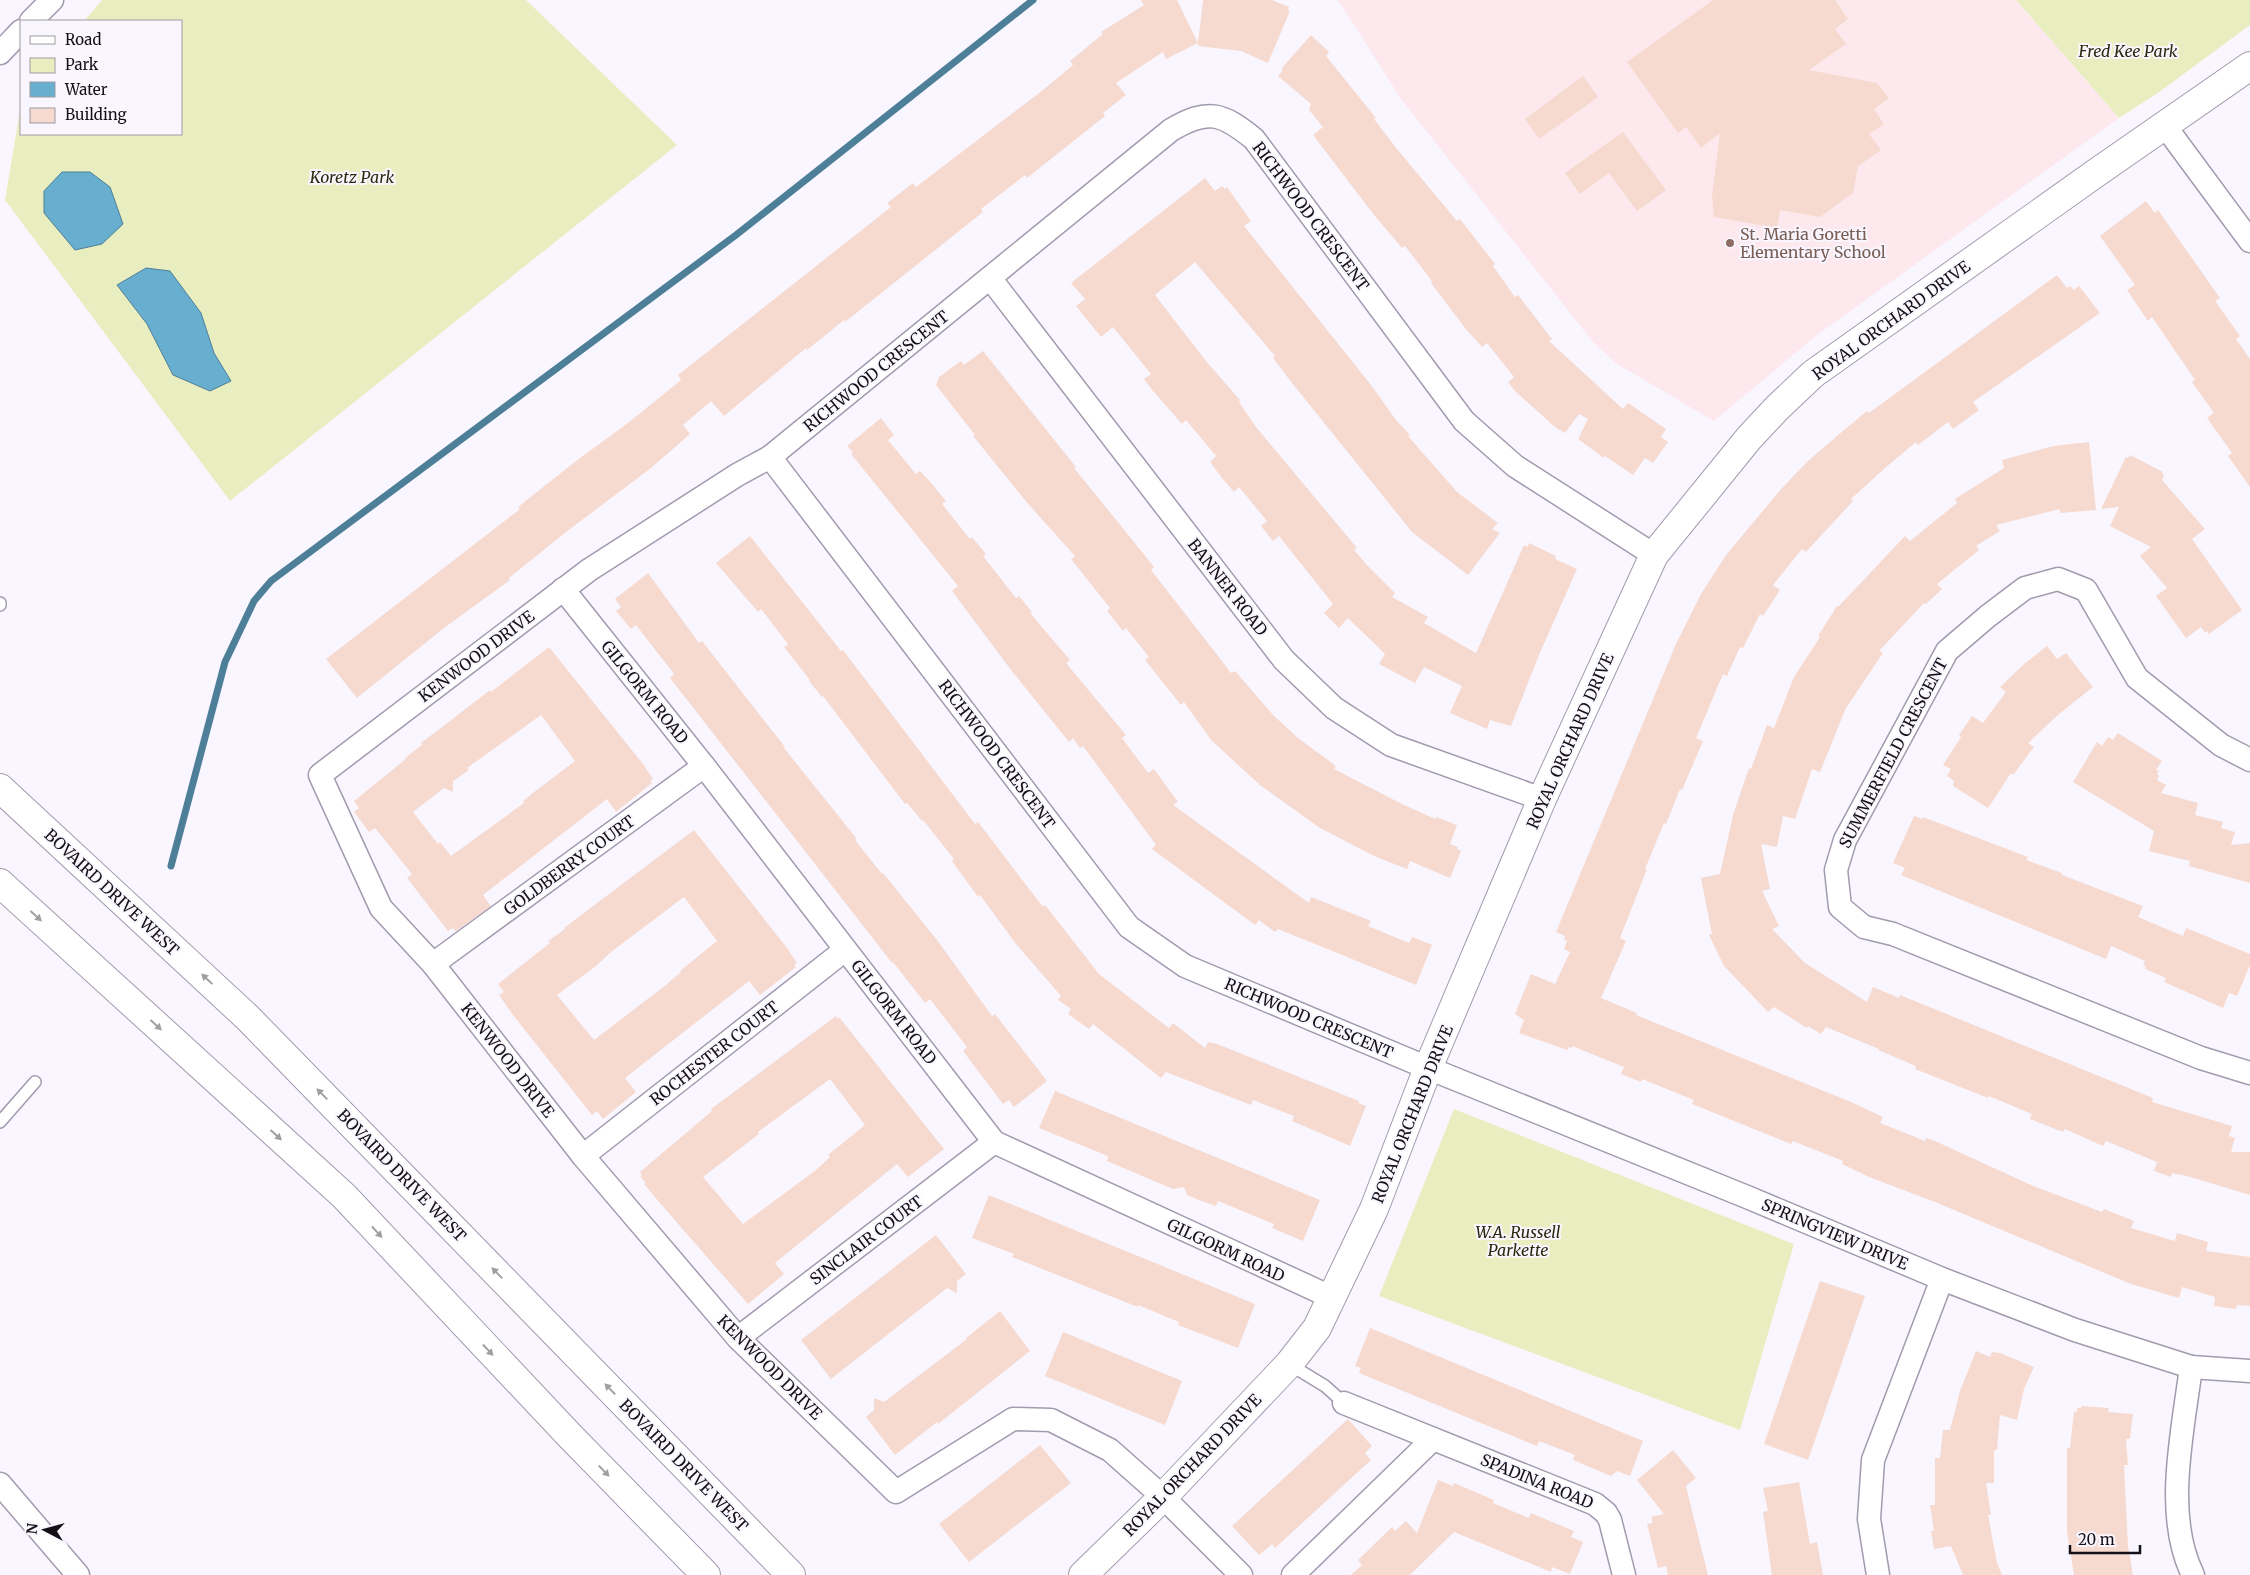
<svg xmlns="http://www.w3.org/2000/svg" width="2250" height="1575" font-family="Merriweather,serif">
	<rect width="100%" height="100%" fill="#f9f6ff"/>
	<!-- education -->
	<polygon fill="#fde8ed" points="1336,0 2016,0 2119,118 1817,335 1714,421 1617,364 1593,342 1401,99 1340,3"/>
	<!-- green -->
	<g fill="#e9eec1">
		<polygon points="102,0 526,0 677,145 230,501 5,200 21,104 21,134 181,134 181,21 84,21"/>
		<polygon points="2016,0 2250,0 2250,25 2158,93 2119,118"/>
		<polygon points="1454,1109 1794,1244 1740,1430 1379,1296"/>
	</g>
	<!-- water -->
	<g fill="#68aecf" stroke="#4e7f98">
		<polygon points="62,172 90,172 110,187 123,224 102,244 75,250 44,213 44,191"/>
		<polygon points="146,268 170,271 201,313 214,353 231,381 210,391 173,375 147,324 117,285"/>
	</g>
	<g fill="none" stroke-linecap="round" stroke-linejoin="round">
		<!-- stream -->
		<polyline stroke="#4e7f98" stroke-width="7" points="171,866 225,662 254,601 271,581 736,235 1033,0"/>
	</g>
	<!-- building -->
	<g fill="#f6dacf" fill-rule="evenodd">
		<polygon points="1141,0 1177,0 1198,43 1203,0 1272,0 1289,7 1288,11 1290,11 1268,63 1241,51 1198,46 1198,43 1166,59 1163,52 1116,83 1126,95 1103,113 1105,116 1027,178 1025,175 981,209 983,212 845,322 844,320 807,350 806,348 724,416 711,401 683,425 690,434 651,468 566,532 509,578 510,580 444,628 357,698 326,659 520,509 518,507 576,461 628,423 681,380 678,375 891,207 887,203 913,183 916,187 1043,90 1073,65 1070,61 1103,34 1101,32 1144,5"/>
		<polygon points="1713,0 1835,0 1848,19 1835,29 1846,44 1809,70 1877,83 1889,98 1874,109 1884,124 1869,134 1881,150 1858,166 1853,193 1820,217 1780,210 1777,228 1714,217 1712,196 1720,133 1701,148 1686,127 1678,133 1627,62"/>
		<polygon points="1311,35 1329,52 1326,56 1376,118 1374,119 1397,149 1457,221 1460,219 1495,264 1493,266 1515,297 1518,295 1552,339 1549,341 1623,409 1628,403 1666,429 1661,437 1668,442 1653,463 1645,458 1633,475 1605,456 1604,458 1578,439 1588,419 1579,414 1565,433 1555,427 1515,391 1508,382 1514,377 1487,343 1482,347 1465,328 1431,283 1432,281 1405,246 1402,248 1374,215 1313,135 1323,127 1309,110 1311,104 1278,76 1283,70 1281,69"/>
		<polygon points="1583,76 1598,97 1539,139 1525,119"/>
		<polygon points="1623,132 1666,190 1637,211 1609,173 1580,194 1565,173"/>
		<polygon points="1205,178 1215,191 1222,186 1225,189 1227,187 1251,221 1244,226 1371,385 1396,420 1410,435 1408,436 1457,492 1498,523 1492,529 1500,533 1468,575 1412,532 1292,383 1273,358 1275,356 1195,262 1155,295 1206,361 1240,400 1239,402 1256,427 1357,548 1354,550 1367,565 1395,593 1392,597 1428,617 1424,623 1476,653 1524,545 1528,547 1529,543 1556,556 1555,559 1577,569 1539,655 1511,726 1490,720 1487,729 1450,713 1462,686 1424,667 1415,683 1379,664 1385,654 1348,618 1339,628 1324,613 1333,604 1279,536 1273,541 1261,526 1267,521 1239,487 1234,492 1222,478 1210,462 1216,456 1186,420 1182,424 1153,391 1144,379 1151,374 1113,327 1101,337 1076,306 1085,299 1071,283"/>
		<polygon points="2146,201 2155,213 2158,210 2220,298 2215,301 2240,336 2236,339 2250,359 2250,487 2228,456 2232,453 2207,418 2214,413 2192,382 2195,380 2152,317 2148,321 2127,290 2135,285 2100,236"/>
		<polygon points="2057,275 2067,288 2070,286 2074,290 2079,286 2100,313 1973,402 1979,410 1953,429 1948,422 1918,445 1916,442 1885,468 1851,499 1853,501 1806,552 1802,549 1773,585 1780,590 1763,616 1760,614 1743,648 1740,647 1727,676 1723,674 1696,738 1703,741 1682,790 1680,789 1666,824 1664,823 1645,869 1647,869 1620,938 1626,941 1601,998 1637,1013 1636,1015 1851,1102 1883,1117 1880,1123 1925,1141 1926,1138 1935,1141 2031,1185 2102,1212 2104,1209 2134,1221 2131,1228 2175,1241 2177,1233 2208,1242 2206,1251 2250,1257 2250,1306 2237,1305 2236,1309 2214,1306 2215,1297 2182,1287 2179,1298 2131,1284 1935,1202 1869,1177 1842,1164 1843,1161 1793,1141 1791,1144 1692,1104 1694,1100 1642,1079 1641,1082 1621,1074 1624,1067 1572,1046 1572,1048 1569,1047 1567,1050 1519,1033 1524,1020 1515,1014 1531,974 1555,984 1570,952 1564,949 1567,941 1564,940 1565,936 1556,932 1676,644 1701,594 1726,555 1782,488 1809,460 1844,430 1867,411 1869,413"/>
		<polygon points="983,351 1076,467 1074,468 1130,537 1154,567 1151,570 1215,652 1231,673 1235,671 1273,715 1298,738 1336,766 1334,769 1402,804 1435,819 1436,817 1457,825 1450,844 1458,847 1457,849 1461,851 1450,878 1410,861 1407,869 1374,856 1320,828 1260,785 1211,740 1184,702 1181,705 1145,660 1149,657 1126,628 1123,631 1107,611 1110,608 1071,559 1075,556 1029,505 973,436 975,435 936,385 939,377 961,361 964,365"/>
		<polygon points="881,418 894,435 888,440 916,474 920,471 932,484 946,501 942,504 970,539 972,537 986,554 983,556 1016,598 1019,596 1032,612 1030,613 1070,660 1066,663 1126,735 1122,738 1148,773 1154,769 1178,802 1173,805 1309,903 1311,897 1371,921 1368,926 1409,943 1412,937 1432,945 1416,985 1278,929 1275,932 1259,920 1255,925 1152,849 1156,845 1083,746 1080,748 1073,738 1069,742 1011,670 952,591 958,586 851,454 853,452 847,446"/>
		<polygon points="2089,442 2096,510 2060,513 2060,509 1996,525 2000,531 1976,546 1979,550 1937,584 1942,589 1926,604 1924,603 1879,651 1883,653 1846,708 1820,772 1812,769 1795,819 1783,816 1777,847 1761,844 1770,889 1762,891 1779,926 1772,929 1805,963 1867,1002 1873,987 1899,998 1900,995 2153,1098 2152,1102 2232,1126 2229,1136 2235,1138 2231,1152 2250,1152 2250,1195 2187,1176 2172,1173 2171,1177 2154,1171 2157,1162 2106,1141 2103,1146 2065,1129 2063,1132 2030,1119 2032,1114 1989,1096 1988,1098 1915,1069 1916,1066 1878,1050 1879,1049 1826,1027 1821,1034 1808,1026 1807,1028 1774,1007 1768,1012 1724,966 1709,935 1712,934 1701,878 1720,874 1733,815 1749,768 1751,769 1767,725 1774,728 1794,677 1820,637 1818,636 1837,606 1839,606 1905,536 1910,541 1957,503 1955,499 2004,468 2002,460 2053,446"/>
		<polygon points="2130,455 2163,472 2162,474 2164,475 2162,480 2205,529 2192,539 2242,610 2209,634 2207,631 2205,633 2201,627 2186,638 2156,596 2167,588 2140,556 2151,547 2110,526 2119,507 2101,509 2126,457 2128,458"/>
		<polygon points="750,536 841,651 843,650 972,820 975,824 978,822 1043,907 1045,905 1099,974 1169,1028 1173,1023 1205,1048 1208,1042 1217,1044 1359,1101 1358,1103 1366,1106 1350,1146 1292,1121 1294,1116 1253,1100 1251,1105 1166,1072 1161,1078 1093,1024 1089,1029 1068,1014 1071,1009 1058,1000 1061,996 1016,944 980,895 978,897 952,861 954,859 923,820 922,821 907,803 905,804 823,696 822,697 809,681 810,680 784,647 788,644 761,609 758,612 716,563"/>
		<polygon points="648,573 699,643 702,641 785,747 784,748 857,839 855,840 882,874 883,873 937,940 992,1016 995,1014 1047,1081 1014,1107 1009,1100 1003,1104 963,1051 967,1047 930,999 925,1003 893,962 892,963 670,678 674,674 636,625 631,629 616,611 621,607 615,599"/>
		<polygon points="2047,646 2057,659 2066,653 2093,687 2059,714 2028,743 2034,747 2013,775 2011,773 1988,808 1953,786 1954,781 1947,776 1951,769 1943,765 1961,737 1959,735 1972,716 1983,723 2006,692 2000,687 2024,664"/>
		<path d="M 549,647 L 643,764 L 653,779 L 650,781 L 652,783 L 616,812 L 607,799 L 483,895 L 491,906 L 456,931 L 453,928 L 448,931 L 407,878 L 412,874 L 375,828 L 369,832 L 354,812 L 359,808 L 354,801 L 406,759 L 405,758 L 422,745 L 421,743 L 446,724 L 490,690 L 491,692 ZM 541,715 L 575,761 L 538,789 L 523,801 L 524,803 L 451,856 L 440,842 L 438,844 L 413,812 L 444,788 L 453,792 L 453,781 L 469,770 L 467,768 Z"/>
		<polygon points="2118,733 2162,761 2156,770 2159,771 2157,774 2159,776 2157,780 2166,785 2161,793 2198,803 2195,815 2223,822 2221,828 2235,832 2231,845 2250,843 2250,883 2189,866 2190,861 2149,851 2154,831 2073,782 2097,742 2102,746 2108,737 2113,740"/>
		<polygon points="1914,816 1922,819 1923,817 2028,857 2026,860 2062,873 2062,875 2143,906 2138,917 2183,936 2186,928 2250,954 2250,965 2237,996 2229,993 2223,1008 2164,982 2166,978 2145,969 2146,966 2143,965 2145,961 2111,946 2106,959 1901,875 1905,868 1893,863"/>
		<path d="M 694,830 L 787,948 L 797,963 L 794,965 L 796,967 L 760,995 L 749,981 L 625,1078 L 636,1092 L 603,1119 L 597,1111 L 592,1115 L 513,1015 L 499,995 L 504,992 L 498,984 L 550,943 L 548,941 L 565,929 L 564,928 ZM 684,897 L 717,941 L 680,971 L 681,972 L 666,985 L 594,1040 L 557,995 L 596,966 L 611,952 Z"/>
		<path d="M 836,1016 L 838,1019 L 839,1017 L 944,1149 L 908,1177 L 897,1164 L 775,1263 L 784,1274 L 748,1304 L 659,1202 L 644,1184 L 646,1183 L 640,1176 L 642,1175 L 640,1172 L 712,1111 L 711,1109 ZM 830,1079 L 865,1125 L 828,1155 L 830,1157 L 816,1170 L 743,1224 L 703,1177 L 759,1134 L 758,1132 Z"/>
		<polygon points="1055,1091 1320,1200 1303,1241 1272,1228 1274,1224 1218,1201 1216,1206 1196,1199 1187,1195 1184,1187 1173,1189 1107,1161 1108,1156 1039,1128"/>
		<polygon points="989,1195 1255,1304 1238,1348 1178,1325 1179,1322 1138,1305 1138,1307 1012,1257 1014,1254 972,1238"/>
		<polygon points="936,1235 966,1274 957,1281 957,1293 947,1288 831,1379 801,1340"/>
		<polygon points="1820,1281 1865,1296 1808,1460 1764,1444"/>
		<polygon points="1000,1311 1030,1351 938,1424 937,1422 895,1455 866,1417 874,1410 874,1398 884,1402 967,1339 966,1338"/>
		<polygon points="1370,1328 1643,1441 1630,1476 1617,1471 1611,1476 1573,1460 1575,1455 1539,1441 1537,1446 1359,1373 1361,1368 1355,1366"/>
		<polygon points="1063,1332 1182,1381 1165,1425 1045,1376"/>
		<polygon points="1976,1351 1990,1357 1992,1352 2000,1353 2034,1367 2024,1389 2017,1420 2000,1415 1997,1450 1994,1450 1994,1483 1986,1483 1991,1515 1988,1515 1997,1563 2002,1575 1963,1575 1951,1546 1934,1549 1931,1531 1934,1531 1930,1505 1935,1505 1935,1458 1940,1458 1943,1430 1950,1430 1960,1391"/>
		<polygon points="2081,1406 2109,1408 2108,1412 2133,1414 2130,1439 2126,1439 2128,1465 2124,1465 2128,1546 2133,1575 2074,1575 2067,1532 2067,1448 2070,1448 2074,1411 2077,1412 2077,1408 2081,1408"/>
		<polygon points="1348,1419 1372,1446 1365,1453 1371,1460 1275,1548 1272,1544 1259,1555 1232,1526"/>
		<polygon points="1040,1445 1071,1483 969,1562 939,1524"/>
		<polygon points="1673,1450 1696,1478 1686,1486 1708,1575 1668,1575 1666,1566 1658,1568 1647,1524 1653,1523 1651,1517 1664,1514 1637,1480"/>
		<polygon points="1438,1480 1453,1486 1454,1483 1494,1500 1493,1503 1529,1518 1531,1513 1574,1531 1571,1537 1583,1542 1570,1574 1552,1567 1551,1572 1454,1532 1410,1575 1351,1575 1362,1565 1358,1560 1392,1527 1395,1531 1406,1521 1417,1533"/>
		<polygon points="1799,1482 1810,1544 1817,1542 1823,1575 1772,1575 1763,1512 1768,1511 1763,1488"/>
	</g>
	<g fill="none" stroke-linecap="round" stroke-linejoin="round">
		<defs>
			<g id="service">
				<polyline points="0,603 0,605"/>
				<polyline points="0,1122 35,1082"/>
				<polyline points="1289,1364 1325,1386 1344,1403"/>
			</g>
			<g id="minor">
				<polyline points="31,21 52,0"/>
				<polyline points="0,53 21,31"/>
				<polyline points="2165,126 2250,241"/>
				<polyline points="990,278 1284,660 1334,708 1391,745 1542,799"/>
				<polyline points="770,457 737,475 589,570 320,775 381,908 433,964 583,1156 738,1338 896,1492 1013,1419 1051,1420 1110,1450 1163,1497 1241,1575"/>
				<path d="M 1654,555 L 1515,466 L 1464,421 L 1254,139 C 1222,113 1208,108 1171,130 L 770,457 L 1129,927 L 1185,966 L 1428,1068 L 1747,1197 L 1942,1279 L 2075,1330 L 2191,1367 L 2250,1371"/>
				<polyline points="563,589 704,766 994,1142 1333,1298"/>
				<polyline points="2250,760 2221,745 2137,678 2086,590 2058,579 2025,588 1988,616 1947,651 1845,840 1836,870 1840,907 1864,927 1893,934 2201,1058 2250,1073"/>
				<polyline points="433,964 704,766"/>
				<polyline points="583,1156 845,950"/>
				<polyline points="738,1338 994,1142"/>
				<path d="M 2191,1367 C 2183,1431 2163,1515 2193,1575"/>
				<polyline points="1344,1403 1595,1504 1606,1513 1610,1520 1624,1575"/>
				<polyline points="0,1484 78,1575"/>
				<polyline points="1293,1575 1433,1439"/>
				<polyline points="1878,1575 1869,1519 1873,1460 1942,1279"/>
			</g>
			<polyline id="tertiary" points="1083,1575 1163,1497 1289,1364 1317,1328 1374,1209 1428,1068 1542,799 1654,555 1749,438 1777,408 1813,374 2096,173 2250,66"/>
			<g id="primary">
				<polyline points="0,788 248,1018 791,1575"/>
				<polyline points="0,883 344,1196 570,1436 706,1575"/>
			</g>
		</defs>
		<!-- service casing -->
		<use href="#service" stroke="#a29aae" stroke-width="14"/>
		<!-- minor casing -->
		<use href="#minor" stroke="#a29aae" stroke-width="25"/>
		<!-- tertiary casing -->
		<use href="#tertiary" stroke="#a29aae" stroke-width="30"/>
		<!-- primary casing -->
		<use href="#primary" stroke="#a29aae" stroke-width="30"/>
		<!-- service -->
		<use href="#service" stroke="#fff" stroke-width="11"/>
		<!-- minor -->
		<use href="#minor" stroke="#fff" stroke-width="22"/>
		<!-- tertiary -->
		<use href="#tertiary" stroke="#fff" stroke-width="28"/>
		<!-- primary -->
		<use href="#primary" stroke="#fff" stroke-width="28"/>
	</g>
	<!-- one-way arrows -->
	<defs><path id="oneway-solid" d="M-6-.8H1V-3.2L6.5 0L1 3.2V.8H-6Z" transform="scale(1.25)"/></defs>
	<g fill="#a19fa2">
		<use href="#oneway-solid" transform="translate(36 916) rotate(42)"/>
		<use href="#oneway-solid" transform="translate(207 979) rotate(-137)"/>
		<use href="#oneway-solid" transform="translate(156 1025) rotate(42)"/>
		<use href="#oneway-solid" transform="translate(322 1094) rotate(-134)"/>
		<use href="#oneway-solid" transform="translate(276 1135) rotate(42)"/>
		<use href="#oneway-solid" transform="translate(377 1232) rotate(47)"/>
		<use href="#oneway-solid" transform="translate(497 1273) rotate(-134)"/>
		<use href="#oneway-solid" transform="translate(488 1350) rotate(47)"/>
		<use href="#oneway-solid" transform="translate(610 1389) rotate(-134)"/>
		<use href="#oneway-solid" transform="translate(604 1471) rotate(46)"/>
	</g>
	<!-- markers -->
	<circle fill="#8d6e63" stroke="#f9f6ff" stroke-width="2" cx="1730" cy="243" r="5"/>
	<g text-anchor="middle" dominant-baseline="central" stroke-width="4" stroke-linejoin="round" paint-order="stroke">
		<!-- park labels -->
		<g font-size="16" font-style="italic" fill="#292b0e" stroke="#f9f6ff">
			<text x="2128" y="51">Fred Kee Park</text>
			<text x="352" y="177">Koretz Park</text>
			<text x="1518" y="1232">W.A. Russell<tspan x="1518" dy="18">Parkette</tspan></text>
		</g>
		<!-- street labels -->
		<g font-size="16" fill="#131017" stroke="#f9f6ff">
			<text transform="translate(1311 216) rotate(53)">RICHWOOD CRESCENT</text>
			<text transform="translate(1891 320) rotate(-36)">ROYAL ORCHARD DRIVE</text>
			<text transform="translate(876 371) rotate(-39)">RICHWOOD CRESCENT</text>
			<text transform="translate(1228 587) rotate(52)">BANNER ROAD</text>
			<text transform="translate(476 656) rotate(-37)">KENWOOD DRIVE</text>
			<text transform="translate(645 692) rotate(51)">GILGORM ROAD</text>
			<text transform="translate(1570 741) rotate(-66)">ROYAL ORCHARD DRIVE</text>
			<text transform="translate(1893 753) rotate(-62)">SUMMERFIELD CRESCENT</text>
			<text transform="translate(997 754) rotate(53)">RICHWOOD CRESCENT</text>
			<text transform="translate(569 865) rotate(-36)">GOLDBERRY COURT</text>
			<text transform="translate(112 892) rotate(43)">BOVAIRD DRIVE WEST</text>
			<text transform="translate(894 1012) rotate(52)">GILGORM ROAD</text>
			<text transform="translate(1309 1018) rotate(23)">RICHWOOD CRESCENT</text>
			<text transform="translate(714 1053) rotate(-38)">ROCHESTER COURT</text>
			<text transform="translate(508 1060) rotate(52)">KENWOOD DRIVE</text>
			<text transform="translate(1412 1114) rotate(-68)">ROYAL ORCHARD DRIVE</text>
			<text transform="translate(402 1175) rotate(46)">BOVAIRD DRIVE WEST</text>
			<text transform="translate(1835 1234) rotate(23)">SPRINGVIEW DRIVE</text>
			<text transform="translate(866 1240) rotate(-37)">SINCLAIR COURT</text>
			<text transform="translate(1226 1250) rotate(25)">GILGORM ROAD</text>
			<text transform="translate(770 1367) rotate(45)">KENWOOD DRIVE</text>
			<text transform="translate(684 1465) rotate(46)">BOVAIRD DRIVE WEST</text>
			<text transform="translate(1192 1465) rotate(-46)">ROYAL ORCHARD DRIVE</text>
			<text transform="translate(1537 1481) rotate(22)">SPADINA ROAD</text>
		</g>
		<!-- education labels -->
		<g font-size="16" fill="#785e54" stroke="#f9f6ff" text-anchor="start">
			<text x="1740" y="234">St. Maria Goretti<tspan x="1740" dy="18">Elementary School</tspan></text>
		</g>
	</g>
	<!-- legend -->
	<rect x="20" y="20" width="162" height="115" fill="#f9f6ff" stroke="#9d9aa2"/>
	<rect x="30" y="36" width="25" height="8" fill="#ffffff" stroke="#9d9aa2"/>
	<text x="65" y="45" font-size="15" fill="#131017">Road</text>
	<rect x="30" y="58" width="25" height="15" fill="#e9eec1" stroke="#9d9aa2"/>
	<text x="65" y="70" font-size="15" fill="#131017">Park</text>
	<rect x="30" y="82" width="25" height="15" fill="#68aecf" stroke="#9d9aa2"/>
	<text x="65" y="95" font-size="15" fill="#131017">Water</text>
	<rect x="30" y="108" width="25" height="15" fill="#f6dacf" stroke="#9d9aa2"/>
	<text x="65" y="120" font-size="15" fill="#131017">Building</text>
	<!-- north arrow -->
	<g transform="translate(45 1530) rotate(276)" stroke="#f9f6ff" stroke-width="4" paint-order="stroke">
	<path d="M0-4L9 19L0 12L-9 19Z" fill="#131017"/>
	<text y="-8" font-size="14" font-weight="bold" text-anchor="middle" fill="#131017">N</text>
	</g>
	<!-- scale -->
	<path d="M2070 1545v8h70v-8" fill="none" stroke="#131017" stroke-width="2.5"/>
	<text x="2078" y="1545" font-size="15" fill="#131017" stroke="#f9f6ff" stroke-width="4" paint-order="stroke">20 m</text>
</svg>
